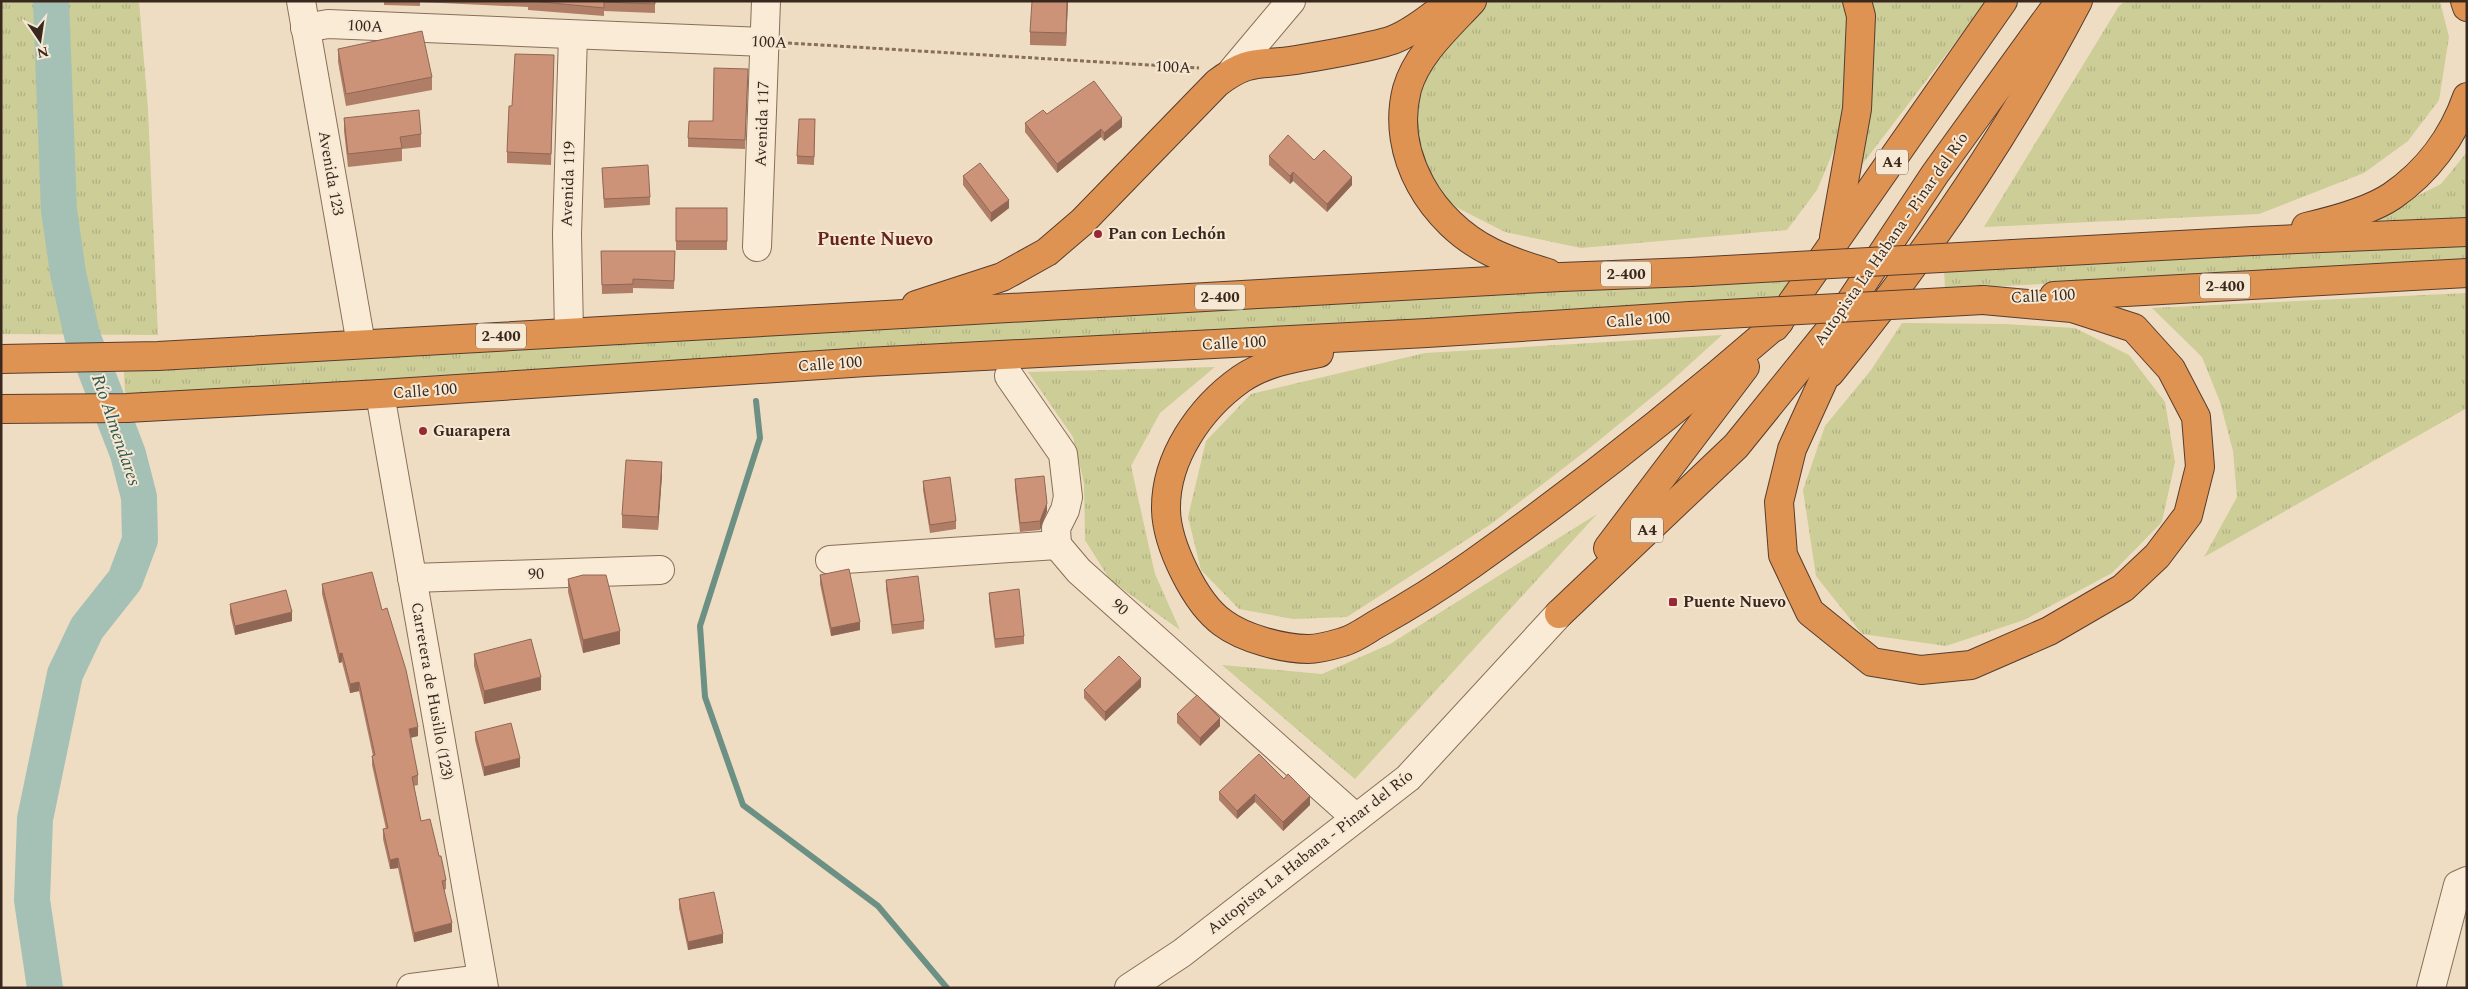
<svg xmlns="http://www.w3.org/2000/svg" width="2468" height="989" font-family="Spectral,serif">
	<defs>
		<pattern id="grass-tufts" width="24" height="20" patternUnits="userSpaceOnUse" patternTransform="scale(1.25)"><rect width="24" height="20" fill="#cccd97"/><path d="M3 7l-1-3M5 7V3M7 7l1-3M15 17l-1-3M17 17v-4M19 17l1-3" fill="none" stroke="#b0b082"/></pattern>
	</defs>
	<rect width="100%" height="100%" fill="#efddc3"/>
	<!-- grass -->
	<g fill="url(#grass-tufts)">
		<polygon points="1,1 139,1 148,109 158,335 1,334"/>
		<polygon points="1485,1 1847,1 1850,90 1839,138 1817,190 1787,230 1581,248 1505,232 1452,205 1427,168 1417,128 1420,89 1451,39"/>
		<polygon points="1868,1 1987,1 1851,179"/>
		<polygon points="2125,1 2440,1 2449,37 2439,100 2408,141 2364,173 2259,214 1984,227 2119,6"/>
		<polygon points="2467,152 2467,218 2368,221 2441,184"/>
		<polygon points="2467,244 2467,262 1945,289 1944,269"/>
		<polygon points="1791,279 1778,299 125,397 124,370 1364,300"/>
		<polygon points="2467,293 2467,408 2204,557 2237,497 2233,451 2220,402 2202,357 2152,308"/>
		<polygon points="1902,323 2005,324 2075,328 2129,355 2165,402 2175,462 2162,522 2112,573 2024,620 1946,646 1862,634 1816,576 1803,490 1825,426 1871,370"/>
		<polygon points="1722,335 1668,384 1591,447 1491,524 1347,617 1293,619 1239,609 1201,570 1188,517 1206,441 1251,394 1425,353"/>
		<polygon points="1215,367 1160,413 1131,466 1155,574 1180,630 1110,580 1085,540 1084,483 1073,437 1028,372"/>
		<polygon points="1597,514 1355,779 1222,665 1322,674 1390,644"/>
	</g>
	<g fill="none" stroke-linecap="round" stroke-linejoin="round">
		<!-- stream -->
		<polyline stroke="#6c9083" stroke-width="6" points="756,401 760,438 700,626 705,697 743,805 878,906 947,988"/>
		<!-- river -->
		<polyline stroke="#a5c1b6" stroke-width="36" points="45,988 32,900 35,819 65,674 87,628 125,580 140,540 139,497 128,454 82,335 68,273 59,210 51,1"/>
		<defs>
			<g id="minor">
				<polyline points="301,1 361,344"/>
				<polyline points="305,28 328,24 765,42"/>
				<polyline points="1233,70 1291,1"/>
				<polyline points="757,247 766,1"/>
				<polyline points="569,332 567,234 573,35"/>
				<polyline points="1009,376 1063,454 1068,497 1065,510 1056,528 1057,545"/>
				<polyline points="380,394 484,988"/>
				<polyline points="1057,545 1079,571 1356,818"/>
				<polyline points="830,560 1057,545"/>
				<polyline points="412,578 660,570"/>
				<polyline points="411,988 482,979"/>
				<polyline points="1129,988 1182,953 1408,778 1559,614"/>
				<polyline points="2431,988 2458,885 2467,881"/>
			</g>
			<g id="highway">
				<path d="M 1472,1 C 1448,27 1417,54 1407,89 C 1390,155 1432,223 1491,252 C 1509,261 1528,267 1548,273"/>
				<polyline points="2465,1 2467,7"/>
				<path d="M 2306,227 C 2332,221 2370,211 2392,196 C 2427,172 2453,137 2467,97"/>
				<polyline points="1834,237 1857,109 1861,16 1857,1"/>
				<polyline points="2013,254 2253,241 2467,232"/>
				<polyline points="2054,296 2467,273"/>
				<path d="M 916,305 L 1002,277 L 1047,252 L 1082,222 L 1217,83 C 1250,58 1258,66 1296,60 C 1326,55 1357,50 1386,42 C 1407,37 1434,15 1451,1"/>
				<polyline points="1841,316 1823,381 1792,449 1779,502 1783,555 1810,612 1872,662 1921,670 1971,665 2049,631 2123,588 2157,556 2188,515 2200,467 2196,417 2171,369 2134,328 2072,308 1983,300"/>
				<polyline points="1775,327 2003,1"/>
				<path d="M 1319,353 C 1293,358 1264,363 1241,379 C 1200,408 1165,458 1166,510 C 1167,545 1195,603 1223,623 C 1243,638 1283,649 1308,649 C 1319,649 1333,645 1343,642 C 1354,639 1365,631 1375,625 C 1409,606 1441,586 1472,564 C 1579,488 1680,408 1779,322"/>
				<polyline points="1,359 158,356 1561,277 1690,272"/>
				<path d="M 1830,373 C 1924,258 2009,133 2078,1"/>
				<polyline points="1,409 127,408 380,394 866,362 1427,333 1690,316"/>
				<polyline points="1608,548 1745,367"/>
				<polyline points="1559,614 1736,446 1841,316 1935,174 2060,1"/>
			</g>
		</defs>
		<!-- minor casing -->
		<use href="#minor" stroke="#896e59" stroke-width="30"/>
		<!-- highway casing -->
		<use href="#highway" stroke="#573d2e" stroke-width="30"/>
		<!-- path -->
		<polyline stroke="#896e59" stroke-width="3" stroke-dasharray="4 2.5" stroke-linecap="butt" points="788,43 1199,68"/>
		<!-- minor -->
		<use href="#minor" stroke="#f9ebd6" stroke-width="28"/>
		<!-- highway -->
		<use href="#highway" stroke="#df9352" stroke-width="28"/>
		<defs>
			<g id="highway-bridge">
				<polyline points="1690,272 2013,254"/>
				<polyline points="1690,316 1983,300"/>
			</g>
		</defs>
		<!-- highway-bridge casing -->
		<use href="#highway-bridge" stroke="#573d2e" stroke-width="30" stroke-linecap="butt"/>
		<!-- highway-bridge -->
		<use href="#highway-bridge" stroke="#df9352" stroke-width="28"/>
	</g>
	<!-- wall -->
	<g fill="#b07e67">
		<polygon points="384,1 655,1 655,13 604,11 604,16 528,10 528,7 420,2 420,6 384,5"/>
		<polygon points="1068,1 1066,46 1030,45 1030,32"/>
		<polygon points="338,49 432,77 432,90 346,106 338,62"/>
		<polygon points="554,55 551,165 507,163 507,152 512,106"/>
		<polygon points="748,78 745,149 688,147 688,138 713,121"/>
		<polygon points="1047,114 1122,127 1104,141 1101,137 1057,173 1025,132 1025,123"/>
		<polygon points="344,118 421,134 421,147 402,149 402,161 348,167 344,131"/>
		<polygon points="815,128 814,165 797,164 797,156"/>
		<polygon points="1269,156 1314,160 1352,185 1327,212 1293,181 1290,184 1269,165"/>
		<polygon points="602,168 650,197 650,205 604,208"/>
		<polygon points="963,176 1009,208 991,222 963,185"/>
		<rect x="676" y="208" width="51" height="42"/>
		<polygon points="601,251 675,251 674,289 633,288 633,293 602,294"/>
		<polygon points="662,475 658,530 622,528 622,515"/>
		<polygon points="1015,479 1047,511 1040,530 1020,532 1015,488"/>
		<polygon points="923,481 956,521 956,529 930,533 923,490"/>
		<polygon points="820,575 860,630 831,636 820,584"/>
		<polygon points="568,579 620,644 583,653 568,592"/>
		<polygon points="886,580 924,621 924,629 892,634 886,589"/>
		<polygon points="322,584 382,610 418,736 410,738 418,775 418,785 414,786 421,821 439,856 446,880 446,889 444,890 452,932 414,942 398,868 390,869 383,839 383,829 386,829 372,765 372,756 373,756 359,691 350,693 342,662 339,663 322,594"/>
		<polygon points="989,593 1024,636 1024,644 995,648 989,601"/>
		<polygon points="230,604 292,621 235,635 230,613"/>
		<polygon points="474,654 541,690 484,704 474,666"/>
		<polygon points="1141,687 1105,721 1084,698 1084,690"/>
		<polygon points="1177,714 1220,726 1200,746 1177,723"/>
		<polygon points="475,732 520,767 484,776 475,740"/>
		<polygon points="1284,779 1310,805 1283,831 1255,802 1237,819 1219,800 1219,792"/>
		<polygon points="679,899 723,943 688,950 679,908"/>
	</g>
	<!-- shaded-wall -->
	<g fill="#906754">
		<polygon points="1067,1 1068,1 1066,46 1066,33"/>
		<polygon points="1122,118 1122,127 1104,141 1104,133"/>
		<polygon points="1101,129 1101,137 1057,173 1057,164"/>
		<polygon points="1293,172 1293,181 1290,184 1290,176"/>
		<polygon points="1352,177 1352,185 1327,212 1327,204"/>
		<polygon points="1009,200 1009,208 991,222 991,213"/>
		<polygon points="662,462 662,475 658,530 658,517"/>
		<polygon points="1047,503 1047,511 1040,530 1040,521"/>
		<polygon points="292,612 292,621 235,635 235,626"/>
		<polygon points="860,622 860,630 831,636 831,628"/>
		<polygon points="620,631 620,644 583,653 583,640"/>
		<polygon points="342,653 342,662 339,663 339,654"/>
		<polygon points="541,677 541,690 484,704 484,691"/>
		<polygon points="1141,678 1141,687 1105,721 1105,712"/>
		<polygon points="359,682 359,691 350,693 350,684"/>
		<polygon points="1220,718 1220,726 1200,746 1200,738"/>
		<polygon points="418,727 418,736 409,738 409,729"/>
		<polygon points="520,758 520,767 484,776 484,767"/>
		<polygon points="1255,794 1255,802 1237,819 1237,811"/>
		<polygon points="1310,796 1310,805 1283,831 1283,822"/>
		<polygon points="398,858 398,868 390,869 390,860"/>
		<polygon points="452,923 452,932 414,942 414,933"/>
		<polygon points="723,934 723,943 688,950 688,942"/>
	</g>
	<!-- building -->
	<g fill="#cd9378" stroke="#906754">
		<polygon points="532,1 655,1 655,4 604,2 604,8"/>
		<polygon points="1032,1 1067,1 1066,33 1030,32"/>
		<polygon points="422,31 432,77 346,94 338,49"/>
		<polygon points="515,54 554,55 551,154 507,152 509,106 512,106"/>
		<polygon points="714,68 748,69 745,140 688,138 689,121 713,121"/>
		<polygon points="1094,81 1122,118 1104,133 1101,129 1057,164 1025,123 1043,110 1047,114"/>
		<polygon points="419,110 421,134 400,137 402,148 348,154 344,118"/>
		<polygon points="799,119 815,119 814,157 797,156"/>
		<polygon points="1288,135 1314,160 1324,150 1352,177 1327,204 1293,172 1290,176 1269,156"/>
		<polygon points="980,163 1009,200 991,213 963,176"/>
		<polygon points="648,165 650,197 604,199 602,168"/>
		<rect x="676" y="208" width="51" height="33"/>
		<polygon points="601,251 675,251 674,281 633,279 633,284 602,285"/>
		<polygon points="626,460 662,462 658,517 622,515"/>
		<polygon points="1044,476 1047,503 1040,521 1020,523 1015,479"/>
		<polygon points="950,477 956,521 930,525 923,481"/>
		<polygon points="849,569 860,622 831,628 820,575"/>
		<polygon points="372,572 382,610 387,608 406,670 418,727 409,729 418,775 412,777 421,821 430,819 439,856 441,856 446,880 442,881 452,923 414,933 398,858 390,860 383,829 388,828 372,756 375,755 359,682 350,684 342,653 339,654 322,584"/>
		<polygon points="583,575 606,575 620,631 583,640 568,579"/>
		<polygon points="918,576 924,621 892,625 886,580"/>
		<polygon points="1019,589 1024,636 995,639 989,593"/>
		<polygon points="286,590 292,612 235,626 230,604"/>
		<polygon points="531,639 541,677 484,691 474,654"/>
		<polygon points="1119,656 1141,678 1105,712 1084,690"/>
		<polygon points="1197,695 1220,718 1200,738 1177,714"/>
		<polygon points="511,723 520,758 484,767 475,732"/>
		<polygon points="1259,754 1284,779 1288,774 1310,796 1283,822 1255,794 1237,811 1219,792"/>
		<polygon points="714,892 723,934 688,942 679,899"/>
	</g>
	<!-- markers -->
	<g fill="#992835" stroke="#f6e8d3" stroke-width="2">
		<circle cx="1098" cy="234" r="5"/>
		<circle cx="423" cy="431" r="5"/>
		<rect x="1668" y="597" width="10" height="10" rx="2.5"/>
	</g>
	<g text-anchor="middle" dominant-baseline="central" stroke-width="4" stroke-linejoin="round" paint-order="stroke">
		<!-- shield labels -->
		<g fill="#f6e8d3" stroke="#726254" stroke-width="1">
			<rect x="1876" y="149.5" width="32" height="25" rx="4"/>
			<rect x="1601" y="261.5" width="50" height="25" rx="4"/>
			<rect x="2200" y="273.5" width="50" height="25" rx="4"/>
			<rect x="1195" y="284.5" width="50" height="25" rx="4"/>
			<rect x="476" y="323.5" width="50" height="25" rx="4"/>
			<rect x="1631" y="517.5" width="32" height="25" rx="4"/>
		</g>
		<g font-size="15" font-weight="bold" fill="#39281e">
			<text x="1892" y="162">A4</text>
			<text x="1626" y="274">2-400</text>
			<text x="2225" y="286">2-400</text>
			<text x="1220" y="297">2-400</text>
			<text x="501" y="336">2-400</text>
			<text x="1647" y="530">A4</text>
		</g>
		<!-- street labels -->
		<g font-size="16" fill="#39281e" stroke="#f6e8d3">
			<text transform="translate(365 26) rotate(3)">100A</text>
			<text transform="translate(769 42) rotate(3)">100A</text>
			<text transform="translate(1173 67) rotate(3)">100A</text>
			<text transform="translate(762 124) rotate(-88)">Avenida 117</text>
			<text transform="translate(331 173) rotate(80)">Avenida 123</text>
			<text transform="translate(568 184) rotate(-88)">Avenida 119</text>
			<text transform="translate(1891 239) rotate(-55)">Autopista La Habana - Pinar del Río</text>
			<text transform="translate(2043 296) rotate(-3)">Calle 100</text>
			<text transform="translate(1638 320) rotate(-4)">Calle 100</text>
			<text transform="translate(1234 343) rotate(-3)">Calle 100</text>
			<text transform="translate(830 364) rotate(-4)">Calle 100</text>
			<text transform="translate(425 391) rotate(-4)">Calle 100</text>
			<text transform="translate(536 574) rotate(-2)">90</text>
			<text transform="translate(1120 607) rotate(42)">90</text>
			<text transform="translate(432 691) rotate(80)">Carretera de Husillo (123)</text>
			<text transform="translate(1310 852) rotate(-38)">Autopista La Habana - Pinar del Río</text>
		</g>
		<!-- poi labels -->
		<g font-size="16" font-weight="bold" fill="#39281e" stroke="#f6e8d3" text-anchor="start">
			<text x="1108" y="234">Pan con Lechón</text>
			<text x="433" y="431">Guarapera</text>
			<text x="1683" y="602">Puente Nuevo</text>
		</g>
		<!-- neighbourhood labels -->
		<g font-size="18" font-weight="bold" fill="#66241c" stroke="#f6e8d3">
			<text x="875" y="239">Puente Nuevo</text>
		</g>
		<!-- water labels -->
		<g font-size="18" font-style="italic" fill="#2d5952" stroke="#f6e8d3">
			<text transform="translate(116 430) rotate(71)">Río Almendares</text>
		</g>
	</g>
	<!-- border -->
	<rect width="2468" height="989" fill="none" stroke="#39281e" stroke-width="5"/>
	<!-- north arrow -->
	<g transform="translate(40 40) rotate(167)" stroke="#f6e8d3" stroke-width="4" paint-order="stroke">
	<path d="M0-4L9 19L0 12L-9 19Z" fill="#39281e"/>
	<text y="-8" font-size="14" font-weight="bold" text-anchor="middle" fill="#39281e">N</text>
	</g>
</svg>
